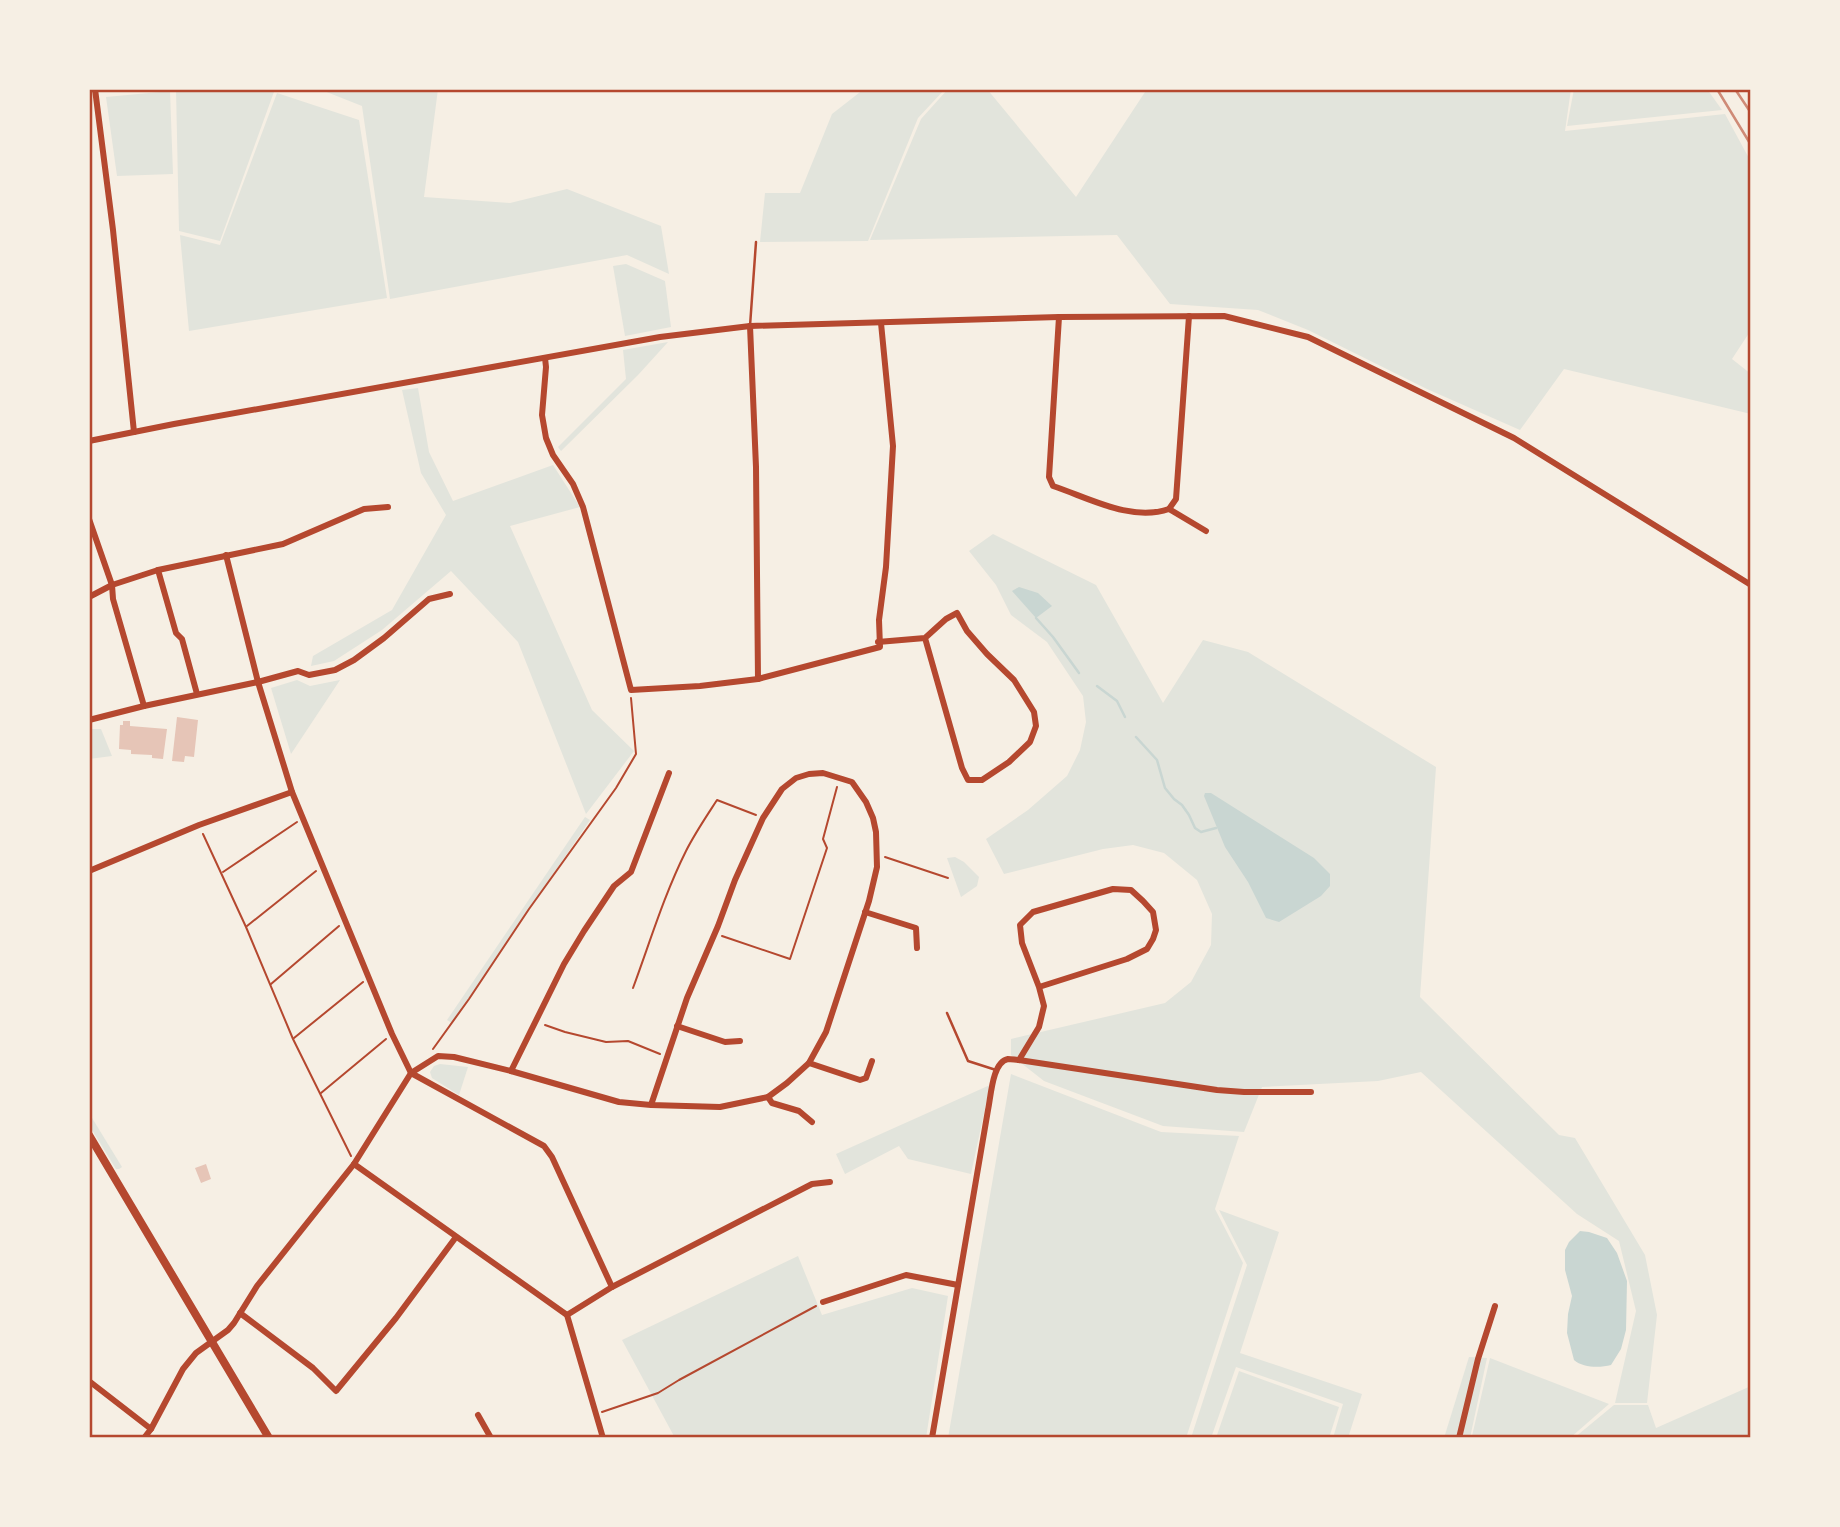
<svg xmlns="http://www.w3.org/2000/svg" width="1840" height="1527" font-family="'Roboto Serif',serif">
	<rect width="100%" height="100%" fill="#f6efe4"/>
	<!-- green -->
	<g fill="#e2e4dc">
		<polygon points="176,89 275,89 220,241 179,231"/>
		<polygon points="319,89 438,89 424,197 510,203 567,189 661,226 669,274 627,255 390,299 362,106"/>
		<polygon points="864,89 945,89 918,118 868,241 760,242 765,193 800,193 832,114"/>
		<polygon points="948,89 987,89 1076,197 1147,89 1571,89 1565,131 1725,114 1751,162 1751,330 1732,359 1751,374 1751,414 1564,369 1520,430 1427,389 1308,330 1258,310 1170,304 1117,235 870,240 921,119"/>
		<polygon points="1574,89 1707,89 1722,110 1567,126"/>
		<polygon points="170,91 173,174 117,176 106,97"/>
		<polygon points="277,93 359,120 387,298 189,331 180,235 220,245"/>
		<polygon points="626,264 665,281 671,327 625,336 613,266"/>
		<polygon points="668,342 638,375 561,451 558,447 626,379 623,350"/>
		<polygon points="418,388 429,452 453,501 553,465 580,507 510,526 592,710 634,751 586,814 518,642 451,571 382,630 334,661 311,666 313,656 392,610 446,515 421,473 402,390"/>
		<polygon points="993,534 1096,585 1163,703 1203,640 1248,652 1436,767 1420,997 1559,1135 1575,1138 1645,1255 1657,1315 1647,1403 1615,1403 1636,1311 1619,1241 1577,1214 1421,1072 1378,1081 1262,1087 1244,1132 1163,1126 1044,1081 1011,1055 1011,1039 1165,1003 1191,982 1211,945 1212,914 1197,880 1164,853 1133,845 1103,849 1004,874 986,839 1028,810 1067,776 1080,750 1086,722 1083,696 1047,642 1011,615 996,585 969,551"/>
		<polygon points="297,680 310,686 340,680 291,754 271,688"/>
		<polygon points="89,729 101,729 112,756 89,759"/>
		<polygon points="585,817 590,820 452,1023 447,1020"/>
		<polygon points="955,857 964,862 979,877 977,886 961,897 947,858"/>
		<polygon points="440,1064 468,1067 459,1095 432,1078 430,1072 434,1066"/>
		<polygon points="1011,1074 1161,1132 1239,1136 1215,1209 1243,1263 1186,1438 948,1438"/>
		<polygon points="990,1085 971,1174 908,1159 899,1146 845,1174 836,1154"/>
		<polygon points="89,1113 122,1167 119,1169 116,1169 89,1125"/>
		<polygon points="1219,1210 1279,1232 1240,1353 1362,1394 1348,1438 1333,1438 1343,1404 1236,1367 1211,1438 1191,1438 1247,1265"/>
		<polygon points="798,1256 822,1315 912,1288 948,1296 926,1438 675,1438 622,1340"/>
		<polygon points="1469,1357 1487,1358 1470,1438 1444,1438"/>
		<polygon points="1490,1358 1609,1404 1570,1438 1475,1438 1472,1436"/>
		<polygon points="1239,1371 1339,1407 1329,1438 1216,1438"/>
		<polygon points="1751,1386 1751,1438 1574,1438 1614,1405 1648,1405 1656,1428"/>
	</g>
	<!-- water -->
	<g fill="#c9d6d2">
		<polygon points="1019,587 1038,593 1052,606 1036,618 1012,591"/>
		<polygon points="1205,793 1211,793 1314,858 1330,874 1330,886 1321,896 1279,922 1266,918 1248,882 1225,847 1204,796"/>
		<path d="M 1580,1231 L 1589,1232 L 1607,1238 L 1617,1253 L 1627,1281 L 1626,1330 L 1621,1349 L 1611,1365 C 1600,1368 1583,1368 1574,1360 L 1567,1333 L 1568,1314 L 1572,1296 L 1565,1270 L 1565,1250 L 1569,1242 Z"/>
	</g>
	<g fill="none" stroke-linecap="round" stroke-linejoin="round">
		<!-- stream -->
		<g stroke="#c9d6d2" stroke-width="2.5">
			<polyline points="1036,618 1053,637 1079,673"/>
			<polyline points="1097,686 1117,701 1125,717"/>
			<polyline points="1136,737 1157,760 1165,788 1174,799 1182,805 1189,815 1195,828 1201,832 1216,828"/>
		</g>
	</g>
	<!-- building -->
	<g fill="#e6c5b7">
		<polygon points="177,717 198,720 194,757 185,756 184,762 172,761"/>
		<polygon points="123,721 130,721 130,726 167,729 163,759 152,758 152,755 131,754 131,750 119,749 120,725 123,725"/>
		<polygon points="206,1164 211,1179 201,1183 195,1168"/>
	</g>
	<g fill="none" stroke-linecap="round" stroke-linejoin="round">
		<!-- path -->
		<g stroke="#b5482f" stroke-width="2">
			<polyline points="203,834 246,927 293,1039 351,1156"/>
			<polyline points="885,857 948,878"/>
			<polyline points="223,872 297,822"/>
			<polyline points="247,926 316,871"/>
			<polyline points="722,936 790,959 827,848 823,839 837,787"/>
			<polyline points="271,984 339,926"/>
			<path d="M 633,988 C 650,942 664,895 686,851 C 695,833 706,817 717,800 L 756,815"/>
			<polyline points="545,1025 565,1032 606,1042 628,1041 660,1054"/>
			<polyline points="294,1038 363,982"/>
			<polyline points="433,1049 469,999 529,909 616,788 636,754 631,698"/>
			<polyline points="321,1093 386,1039"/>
			<polyline points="602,1412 658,1393 679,1380 816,1306"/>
		</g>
		<!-- service -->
		<g stroke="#b5482f" stroke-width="2.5">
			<polyline points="750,326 756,242"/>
			<polyline points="947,1013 968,1061 996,1070"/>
		</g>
		<!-- minor -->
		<g stroke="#b5482f" stroke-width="6">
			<polyline points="95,89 113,230 134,432"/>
			<path d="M 1059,317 L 1049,477 L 1053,486 C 1089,498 1131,522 1169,509 L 1206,531"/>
			<polyline points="750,326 756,467 758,679"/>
			<polyline points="545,358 546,367 542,415 546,438 553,455 573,484 583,507 631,690 700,686 758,679 880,647 879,620 886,567 893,446 881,323"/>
			<polyline points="89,441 174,424 660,337 750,326 1059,317 1224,316 1308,337 1514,438 1751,585"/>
			<polyline points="1169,509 1176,499 1189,316"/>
			<polyline points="89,519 112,585 113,599 144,706"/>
			<polyline points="226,555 258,682 292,792 392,1034 411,1073"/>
			<polyline points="158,570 176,633 182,639 197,694"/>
			<polyline points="89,597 112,585 158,570 283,544 364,509 388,507"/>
			<polyline points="878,642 925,638 946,619 957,613 967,631 987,654 1014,680 1034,712 1036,726 1030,742 1009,762 982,780 968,780 962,768 925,638"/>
			<polyline points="89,720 144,706 258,682 298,671 309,675 335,670 354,660 384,638 429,599 450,594"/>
			<polyline points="89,871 199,825 292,792"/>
			<polyline points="865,912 916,928 917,948"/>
			<polyline points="677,1026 725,1042 740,1041"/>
			<polyline points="1019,1060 1039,1027 1044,1006 1039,987 1127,959 1147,949 1153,939 1156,930 1153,912 1143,901 1131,890 1113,889 1033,912 1020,925 1022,943 1039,987"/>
			<polyline points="809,1063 860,1080 866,1078 872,1061"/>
			<polyline points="511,1071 564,964 584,931 614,886 631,872 669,773"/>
			<polyline points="411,1073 544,1146 552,1157 612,1287"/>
			<polyline points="768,1097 772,1103 799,1111 812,1122"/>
			<polyline points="354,1164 567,1315 603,1438"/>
			<polyline points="823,1302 906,1275 958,1285"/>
			<polyline points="240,1313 313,1368 336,1391 396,1318 456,1237"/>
			<polyline points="567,1315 612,1287 812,1184 830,1182"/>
			<polyline points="89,1381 151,1429"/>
			<polyline points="478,1415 491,1438"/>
			<polyline points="144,1438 151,1429 183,1369 196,1353 228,1330 234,1323 257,1286 354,1164 411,1073 438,1056 454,1057 511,1071 619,1102 651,1105 720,1107 768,1097 787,1083 809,1063 826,1032 869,901 877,867 876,832 873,818 866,802 852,782 823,773 809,774 796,778 782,789 763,818 735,880 718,926 687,998 651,1105"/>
			<path d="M 932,1438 L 988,1110 C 991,1097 992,1062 1008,1059 C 1012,1059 1016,1060 1019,1060 L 1217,1090 L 1244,1092 L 1311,1092"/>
			<polyline points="1459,1438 1478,1359 1495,1306"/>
		</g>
		<!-- secondary -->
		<polyline stroke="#b5482f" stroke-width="8" points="89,1135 269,1438"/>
		<!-- rail -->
		<g stroke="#cf8b77" stroke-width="2.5">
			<polyline points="1717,89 1751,145"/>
			<polyline points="1735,89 1751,113"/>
		</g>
	</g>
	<!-- border -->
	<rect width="1840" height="1527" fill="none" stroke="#f6efe4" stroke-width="182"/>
	<rect x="91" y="91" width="1658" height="1345" fill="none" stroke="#b5482f" stroke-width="2.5"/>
</svg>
